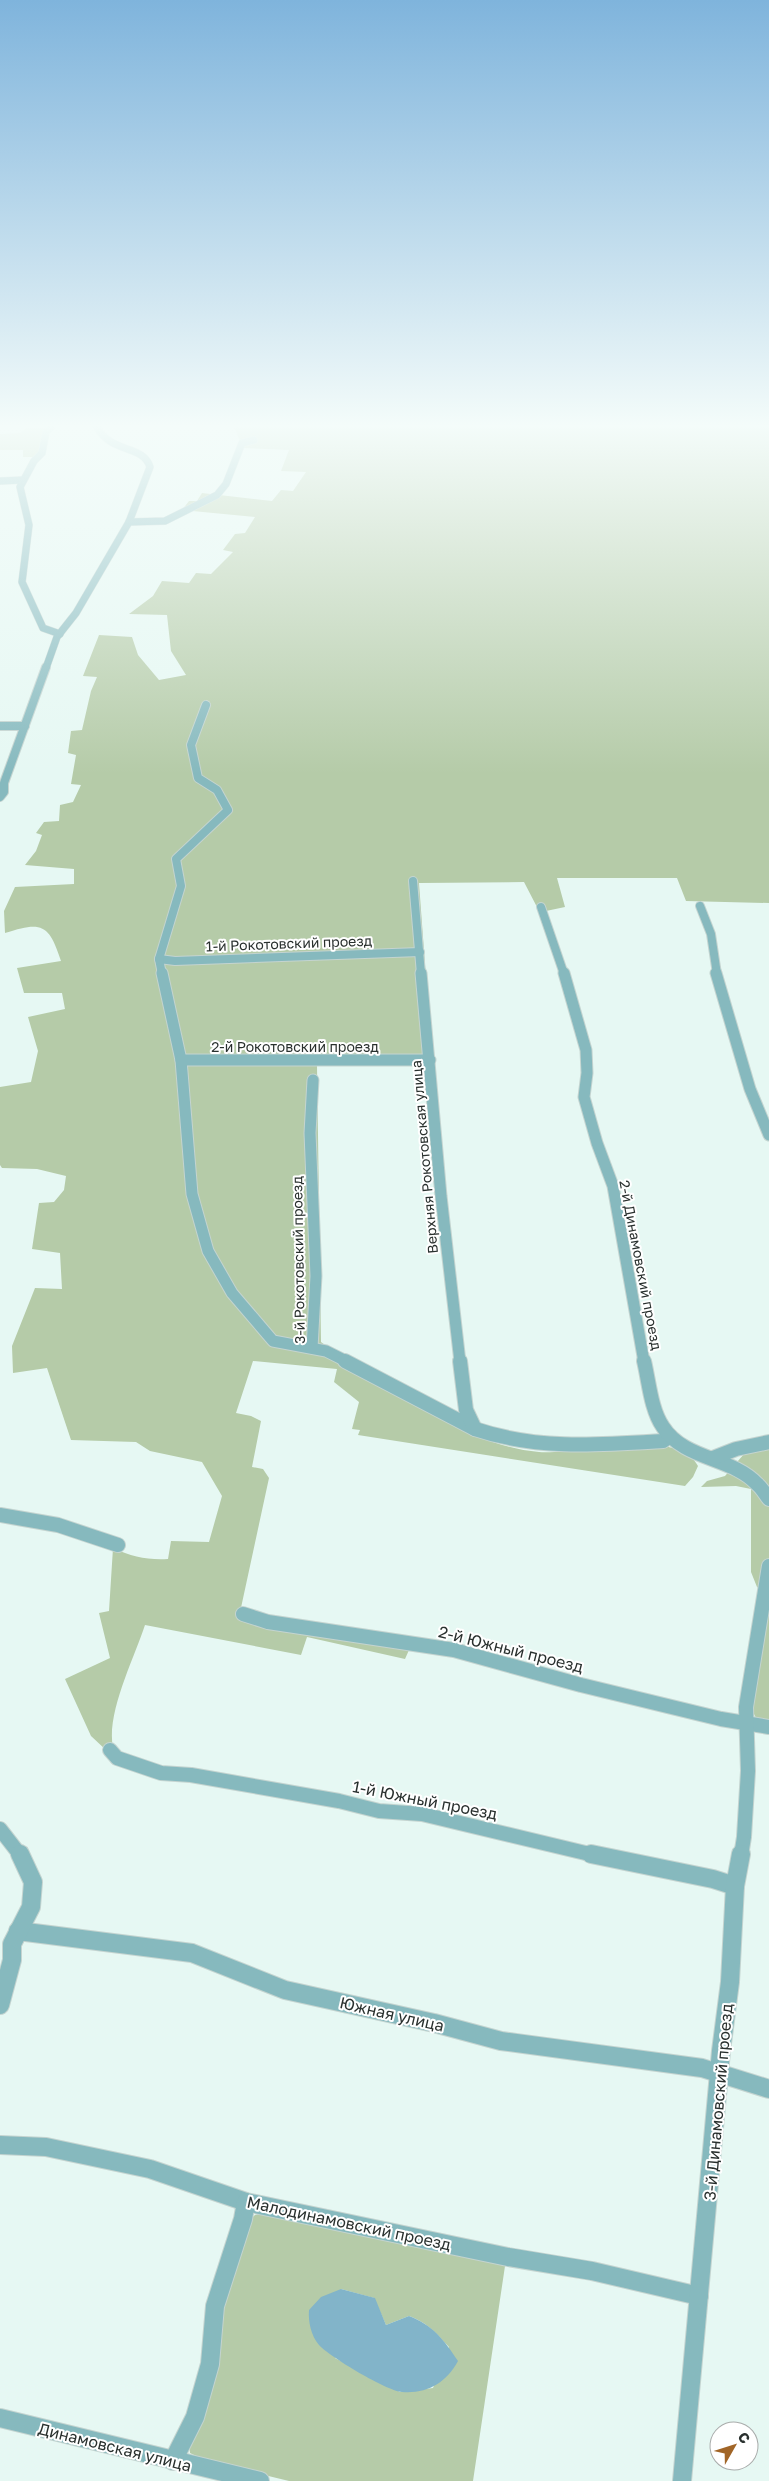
<svg xmlns="http://www.w3.org/2000/svg" width="769" height="2481" font-family="'Golos Text',sans-serif">
	<rect width="100%" height="100%" fill="#e6f8f3"/>
	<!-- green -->
	<g fill="#b5cba8" fill-rule="evenodd">
		<polygon points="24,427 47,429 43,446 35,457 23,457 23,450 0,450 0,434 20,433 26,428"/>
		<path d="M 234,427 L 769,427 L 769,903 L 686,901 L 677,878 L 557,878 L 565,907 L 546,911 L 538,909 L 524,882 L 419,883 L 432,1060 L 324,1062 L 317,1066 L 321,1342 C 340,1358 363,1370 384,1383 C 432,1413 481,1447 539,1452 C 576,1455 679,1426 698,1466 L 693,1477 L 685,1486 L 358,1435 L 360,1430 L 352,1429 L 359,1402 L 334,1382 L 337,1369 L 253,1361 L 236,1413 L 251,1416 L 261,1421 L 252,1467 L 263,1469 L 269,1478 L 239,1617 L 409,1650 L 405,1659 L 307,1637 L 301,1655 L 145,1625 C 134,1659 106,1713 113,1748 L 106,1750 L 91,1736 L 65,1679 L 110,1658 L 99,1613 L 109,1611 L 113,1548 C 132,1557 147,1560 168,1559 L 171,1541 L 209,1542 L 222,1496 L 202,1462 L 150,1451 L 136,1442 L 71,1440 L 47,1368 L 13,1373 L 12,1346 L 35,1288 L 62,1289 L 60,1253 L 32,1249 L 39,1203 L 54,1202 L 64,1190 L 66,1176 L 37,1169 L 2,1168 L 0,1165 L 0,1087 L 31,1082 L 38,1051 L 28,1017 L 65,1009 L 62,993 L 24,993 L 17,968 L 61,961 C 49,924 42,921 5,933 L 4,911 L 15,887 L 74,884 L 74,869 L 25,865 L 36,851 L 42,835 L 36,833 L 44,822 L 59,821 L 60,805 L 73,802 L 81,785 L 71,784 L 76,755 L 68,753 L 71,731 L 82,730 L 91,691 L 97,677 L 83,676 L 99,635 L 132,637 L 138,655 L 159,680 L 186,675 L 171,651 L 167,615 L 129,614 L 153,596 L 162,581 L 189,583 L 196,573 L 211,574 L 233,552 L 223,550 L 235,534 L 245,533 L 255,517 L 182,510 L 189,501 L 197,501 L 202,493 L 272,501 L 281,490 L 293,491 L 306,472 L 281,471 L 289,450 L 243,448 Z"/>
		<polygon points="769,1446 769,1720 756,1718 751,1708 767,1593 757,1587 751,1572 751,1489 736,1486 701,1487 707,1481 725,1476 744,1454"/>
		<path d="M 269,2212 L 430,2246 L 505,2266 L 473,2481 L 289,2481 L 206,2461 L 190,2453 L 189,2442 L 218,2307 L 247,2222 L 255,2215 ZM 341,2289 L 374,2298 L 386,2325 L 409,2316 C 428,2323 435,2332 449,2347 L 433,2388 L 400,2392 L 335,2358 Z"/>
	</g>
	<!-- water -->
	<path fill="#82b4c9" d="M 341,2289 L 375,2298 L 386,2325 L 409,2316 C 433,2325 444,2340 458,2361 C 446,2383 427,2394 402,2392 C 387,2391 330,2357 319,2345 C 311,2336 308,2321 309,2310 L 321,2297 Z"/>
	<g fill="none" stroke-linecap="round" stroke-linejoin="round">
		<defs>
			<g id="minor-far4">
				<polyline points="51,427 46,432 42,453 34,461 20,487 29,525 22,582 43,628 60,634"/>
				<polyline points="0,481 23,480"/>
				<polyline points="129,522 165,521 217,495 226,484 242,443 254,440"/>
				<path d="M 46,668 L 57,637 L 76,613 L 129,522 L 150,467 C 143,444 111,454 97,427"/>
			</g>
			<g id="minor-far3">
				<polyline points="0,726 25,726"/>
				<polyline points="0,797 4,792 4,783 46,667"/>
				<polyline points="413,881 421,974"/>
				<polyline points="700,906 711,934 717,974"/>
				<polyline points="541,907 564,974"/>
				<polyline points="159,959 175,961 420,952"/>
				<polyline points="162,974 159,959 181,886 176,859 228,810 217,790 198,778 191,745 206,705"/>
			</g>
			<g id="minor-far2">
				<polyline points="162,973 181,1060"/>
				<polyline points="421,973 441,1196 460,1362"/>
				<polyline points="564,973 586,1050 587,1073 584,1097 597,1143 613,1186 644,1362"/>
				<polyline points="716,973 750,1089 769,1135"/>
				<polyline points="312,1348 316,1276 310,1133 313,1080"/>
				<polyline points="348,1362 326,1351 273,1341 232,1293 208,1251 192,1194 181,1060 430,1060"/>
			</g>
			<g id="minor-far1">
				<path d="M 345,1361 L 475,1429 C 537,1450 599,1445 663,1441 L 670,1436"/>
				<polyline points="460,1361 466,1410 475,1429"/>
				<path d="M 644,1361 C 649,1382 651,1410 663,1427 C 684,1460 732,1457 757,1484 C 762,1488 765,1494 769,1499"/>
				<polyline points="713,1458 736,1449 769,1442"/>
				<polyline points="0,1515 58,1525 118,1545"/>
				<polyline points="243,1614 268,1622 454,1650 581,1685 721,1719 769,1727"/>
				<polyline points="110,1750 117,1758 161,1773 191,1775 339,1801 379,1811 422,1814 598,1856"/>
				<polyline points="0,1829 21,1856"/>
				<polyline points="741,1856 744,1837 748,1771 746,1707 769,1566"/>
			</g>
			<g id="minor">
				<polyline points="591,1854 713,1879 735,1886"/>
				<polyline points="18,1931 192,1953 285,1990 434,2023 501,2041 702,2068 769,2089"/>
				<polyline points="0,2005 12,1960 12,1944 31,1907 33,1882 20,1854"/>
				<polyline points="0,2145 46,2147 150,2169 246,2202 508,2257 592,2271 699,2296"/>
				<polyline points="0,2418 260,2481"/>
				<polyline points="173,2461 195,2417 210,2364 215,2306 243,2219 246,2202"/>
				<polyline points="682,2481 721,2051 730,1982 735,1886 741,1854"/>
			</g>
		</defs>
		<!-- minor-far4 casing -->
		<use href="#minor-far4" stroke="#c4d4d0" stroke-width="8"/>
		<!-- minor-far3 casing -->
		<use href="#minor-far3" stroke="#c4d4d0" stroke-width="10"/>
		<!-- minor-far2 casing -->
		<use href="#minor-far2" stroke="#c4d4d0" stroke-width="13"/>
		<!-- minor-far1 casing -->
		<use href="#minor-far1" stroke="#c4d4d0" stroke-width="16"/>
		<!-- minor casing -->
		<use href="#minor" stroke="#c4d4d0" stroke-width="20"/>
		<!-- minor-far4 -->
		<use href="#minor-far4" stroke="#86b9be" stroke-width="7"/>
		<!-- minor-far3 -->
		<use href="#minor-far3" stroke="#86b9be" stroke-width="8"/>
		<!-- minor-far2 -->
		<use href="#minor-far2" stroke="#86b9be" stroke-width="11"/>
		<!-- minor-far1 -->
		<use href="#minor-far1" stroke="#86b9be" stroke-width="14"/>
		<!-- minor -->
		<use href="#minor" stroke="#86b9be" stroke-width="18"/>
	</g>
	<!-- sky -->
	<linearGradient id="sky" x2="0" y2="1"><stop stop-color="#7fb4dc"/><stop offset="0.55" stop-color="#f4fcfa"/><stop offset="1" stop-color="#f4fcfa" stop-opacity="0"/></linearGradient>
	<rect width="769" height="774" fill="url(#sky)"/>
	<g text-anchor="middle" dominant-baseline="central" stroke-width="4" stroke-linejoin="round" paint-order="stroke">
		<!-- street labels -->
		<g font-size="14" fill="#29302e" stroke="#fff">
			<text transform="translate(289 943) rotate(-2)">1-й Рокотовский проезд</text>
			<text x="295" y="1046">2-й Рокотовский проезд</text>
			<text transform="translate(424 1157) rotate(-95)">Верхняя Рокотовская улица</text>
			<text transform="translate(298 1260) rotate(-91)">3-й Рокотовский проезд</text>
			<text transform="translate(641 1265) rotate(79)">2-й Динамовский проезд</text>
		</g>
		<!-- near-street labels -->
		<g font-size="16" fill="#29302e" stroke="#fff">
			<text transform="translate(511 1649) rotate(14)">2-й Южный проезд</text>
			<text transform="translate(425 1800) rotate(11)">1-й Южный проезд</text>
			<text transform="translate(392 2014) rotate(13)">Южная улица</text>
			<text transform="translate(718 2102) rotate(-85)">3-й Динамовский проезд</text>
			<text transform="translate(349 2223) rotate(12)">Малодинамовский проезд</text>
			<text transform="translate(115 2447) rotate(14)">Динамовская улица</text>
		</g>
	</g>
	<!-- north arrow -->
	<g transform="translate(734 2446) rotate(51)"><circle r="24" fill="#ffffff" stroke="#a9acab"/>
	<path d="M0-4L9 19L0 12L-9 19Z" fill="#a16527"/>
	<text y="-8" font-size="14" font-weight="bold" text-anchor="middle" fill="#29302e">С</text>
	</g>
</svg>
